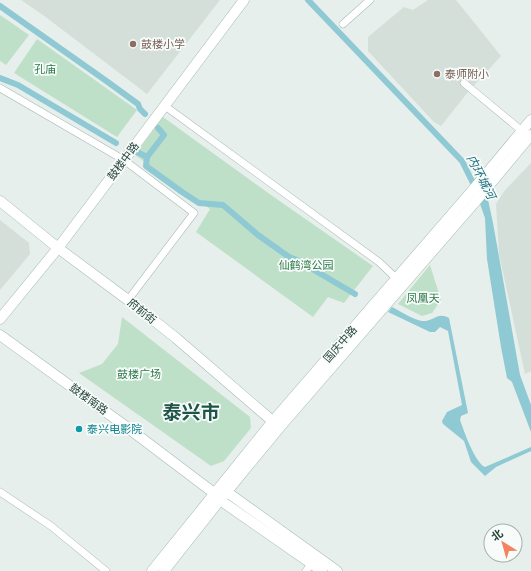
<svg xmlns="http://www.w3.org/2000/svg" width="531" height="571" font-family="Helvetica,'Noto Sans SC',sans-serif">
	<rect width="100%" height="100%" fill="#e6efeb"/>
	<!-- built -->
	<g fill="#d4dfda">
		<polygon points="21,0 220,0 147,94 43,15"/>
		<polygon points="428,0 456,0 501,56 468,92 441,126 434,122 368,51 368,37 404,7 413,10"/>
		<polygon points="531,163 531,371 525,374 499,254 496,204 505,190"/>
		<polygon points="0,220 29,243 30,254 0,290"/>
	</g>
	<!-- green -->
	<g fill="#bfe0c8">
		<polygon points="0,15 29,35 6,65 0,61"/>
		<polygon points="37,39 137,110 117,137 14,73"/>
		<polygon points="163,117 271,195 373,266 344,303 328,297 313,317 196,232 210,209 135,155"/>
		<polygon points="430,265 441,300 432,313 422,316 398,304"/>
		<polygon points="122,317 250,417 251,428 224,461 211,466 79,373 102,364 118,344"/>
	</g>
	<!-- water -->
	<g fill="#8ec9d4">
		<polygon points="487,195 493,223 520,375 531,405 531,432 512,382 507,378 501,347 487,259 485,218 480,204"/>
		<path d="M 392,307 C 400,311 414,320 422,321 C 433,322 438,311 449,318 L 468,413 L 461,416 L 460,420 C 464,431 475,463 485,467 L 531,447 L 531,451 L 496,467 L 485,476 L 471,462 L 464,441 L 443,424 L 442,421 L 447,412 L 462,405 L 448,331 L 440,327 L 435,332 L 430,332 L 388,312 Z"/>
	</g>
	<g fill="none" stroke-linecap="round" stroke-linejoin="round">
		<!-- canal -->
		<g stroke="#8ec9d4" stroke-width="6">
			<polyline points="308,0 462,161 476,189"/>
			<polyline points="0,6 105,80 138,104 140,109 145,114"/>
			<polyline points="0,78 18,85 116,143"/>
			<polyline points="158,128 164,135 147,157 146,166 182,192 199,203 223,205 258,235 289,257 297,260 355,294"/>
			<polyline points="135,151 147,157"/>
		</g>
		<defs>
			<g id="street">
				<polyline points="343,24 370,0"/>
				<polyline points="464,83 522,131"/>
				<polyline points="0,88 124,160 194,213 128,300"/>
				<polyline points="165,106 379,262 397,279"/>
				<polyline points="0,492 51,526 106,571"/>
				<polyline points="306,571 314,560"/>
			</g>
			<g id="secondary">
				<polyline points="0,201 58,248 128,300 176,338 277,425"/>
				<polyline points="0,319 58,248 244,0"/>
				<polyline points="0,335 128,428 214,493 220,500 322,571"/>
				<polyline points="220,493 227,492 337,571"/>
				<polyline points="152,571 273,421 471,192 531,120"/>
				<polyline points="164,571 220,500 280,427 476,201 531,135"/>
			</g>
		</defs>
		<!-- street casing -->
		<use href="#street" stroke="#a8b8b2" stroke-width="8"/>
		<!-- secondary casing -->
		<use href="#secondary" stroke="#a4bbb3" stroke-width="11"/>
		<!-- street -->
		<use href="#street" stroke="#fff" stroke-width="7"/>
		<!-- secondary -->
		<use href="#secondary" stroke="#fff" stroke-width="10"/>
	</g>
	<!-- markers -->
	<g fill="#8d6e63" stroke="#f7fbf9" stroke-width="1.5">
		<circle cx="133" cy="44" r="4"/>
		<circle cx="437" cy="74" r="4"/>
	</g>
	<circle fill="#0f9aa8" stroke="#f7fbf9" stroke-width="1.5" cx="79" cy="429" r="4"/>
	<g text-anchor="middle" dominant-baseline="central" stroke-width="3.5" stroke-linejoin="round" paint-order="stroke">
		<!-- education labels -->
		<g font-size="11" fill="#785e54" stroke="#f7fbf9" text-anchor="start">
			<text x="141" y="44">鼓楼小学</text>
			<text x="445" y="74">泰师附小</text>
		</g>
		<!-- park labels -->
		<g font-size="11" fill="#2d7a4b" stroke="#f7fbf9">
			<text x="45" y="69">孔庙</text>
			<text x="306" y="265">仙鹤湾公园</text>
			<text x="423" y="298">凤凰天</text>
			<text x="139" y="374">鼓楼广场</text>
		</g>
		<!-- street labels -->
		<g font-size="11" fill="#24423a" stroke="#f7fbf9">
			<text transform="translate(123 161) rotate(-53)">鼓楼中路</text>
			<text transform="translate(142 311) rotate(39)">府前街</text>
			<text transform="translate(340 344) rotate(-49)">国庆中路</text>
			<text transform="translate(89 399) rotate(36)">鼓楼南路</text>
		</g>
		<!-- culture labels -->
		<g font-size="11" fill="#0d838f" stroke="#f7fbf9" text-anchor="start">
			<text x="87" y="429">泰兴电影院</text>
		</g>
		<!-- water labels -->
		<g font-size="12" font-style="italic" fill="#1c6f80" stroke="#f7fbf9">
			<text transform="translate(481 177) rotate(63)">内环城河</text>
		</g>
		<!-- town labels -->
		<g font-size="19" font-weight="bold" fill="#1f5548" stroke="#f7fbf9">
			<text x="191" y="412">泰兴市</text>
		</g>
	</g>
	<!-- north arrow -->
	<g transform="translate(503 543) rotate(323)"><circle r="19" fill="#f7fbf9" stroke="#a3b1ad"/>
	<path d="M0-3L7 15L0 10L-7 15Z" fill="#f4845f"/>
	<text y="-6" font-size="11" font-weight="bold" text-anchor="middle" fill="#24423a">北</text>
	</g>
</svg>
